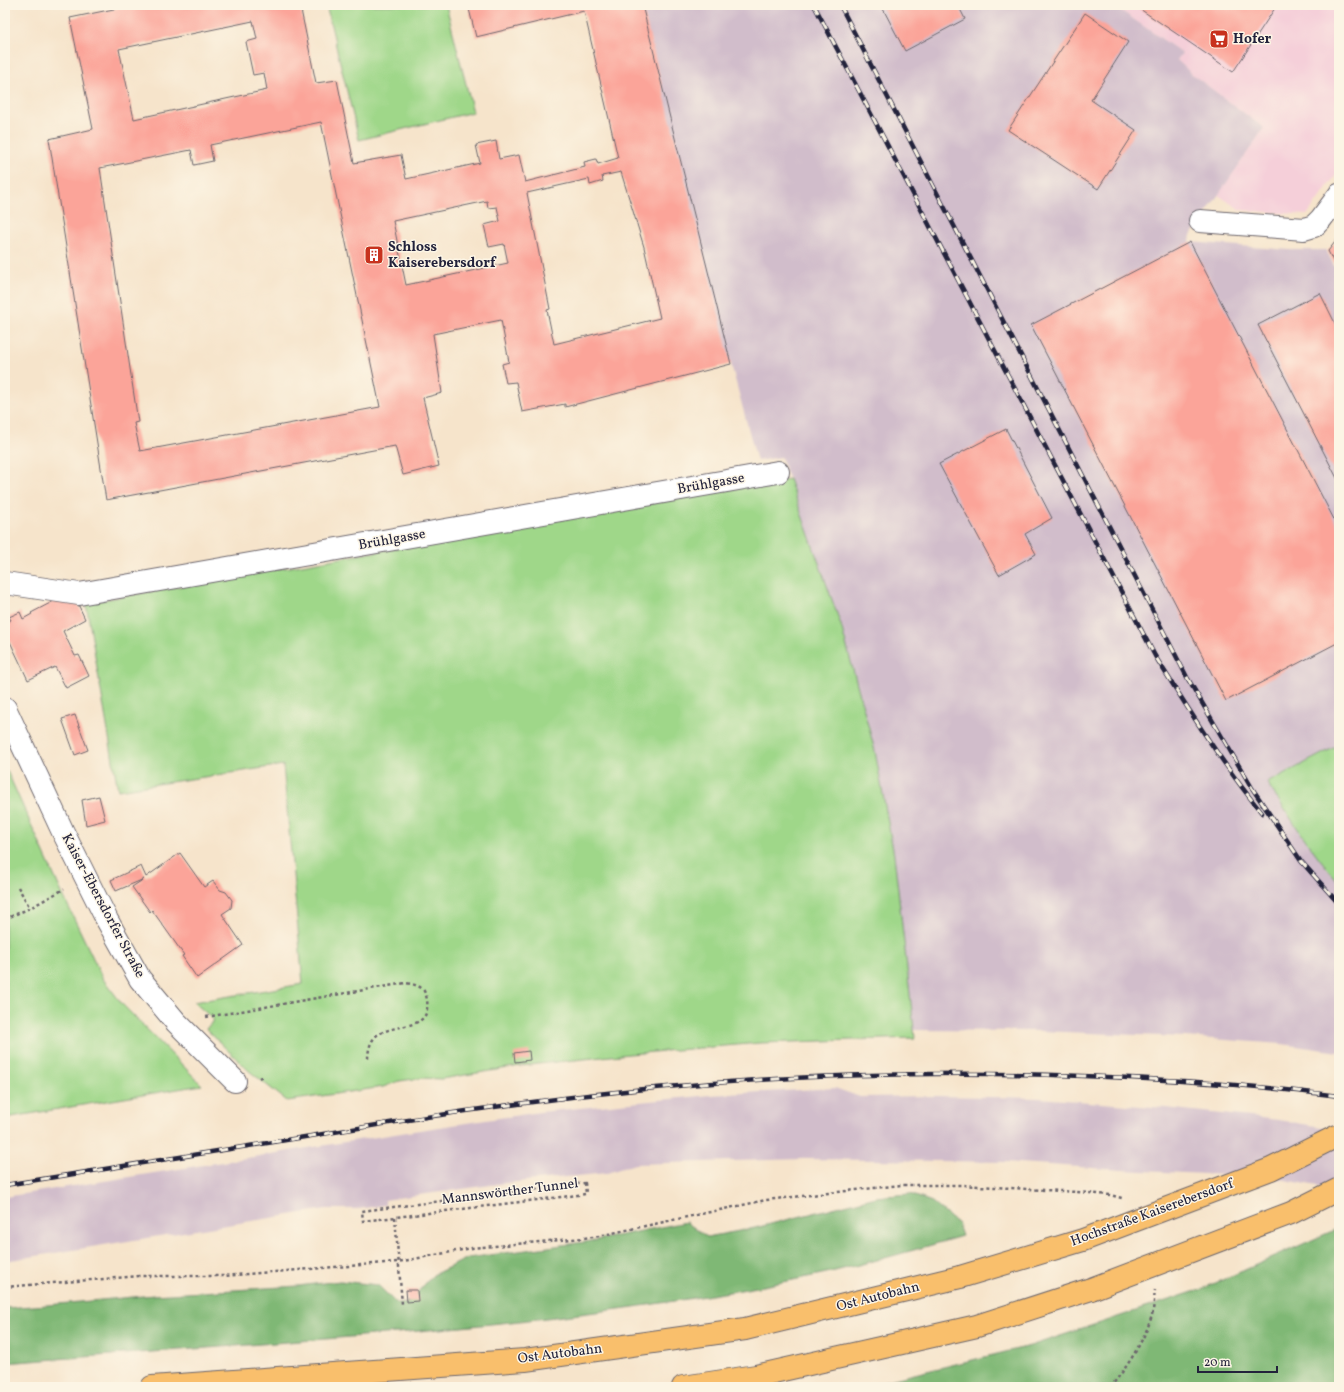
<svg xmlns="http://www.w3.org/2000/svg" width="1344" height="1392" font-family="Vollkorn,serif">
	<rect width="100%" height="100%" fill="#fcf5e5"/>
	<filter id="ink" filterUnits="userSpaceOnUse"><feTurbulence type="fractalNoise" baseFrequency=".025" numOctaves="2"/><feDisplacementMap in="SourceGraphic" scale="8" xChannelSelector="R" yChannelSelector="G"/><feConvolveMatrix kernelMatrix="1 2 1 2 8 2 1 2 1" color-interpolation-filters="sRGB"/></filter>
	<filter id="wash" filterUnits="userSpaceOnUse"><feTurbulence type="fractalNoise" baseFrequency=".012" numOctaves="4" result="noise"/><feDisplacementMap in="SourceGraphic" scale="16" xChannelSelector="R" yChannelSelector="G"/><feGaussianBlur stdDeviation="0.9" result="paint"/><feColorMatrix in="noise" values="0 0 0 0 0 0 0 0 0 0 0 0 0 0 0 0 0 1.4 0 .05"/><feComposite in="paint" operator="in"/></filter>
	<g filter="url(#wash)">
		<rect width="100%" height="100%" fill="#f6e4cb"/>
		<!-- built -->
		<polygon fill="#f5cfd9" points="1113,5 1339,5 1339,171 1307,215 1241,210 1218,195 1264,128 1193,75 1177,60 1182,53"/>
		<!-- industrial -->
		<g fill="#d1bdcb">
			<polygon points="642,5 1113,5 1182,53 1177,60 1193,75 1264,128 1191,235 1190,242 1290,250 1326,250 1339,275 1339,745 1267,783 1295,825 1328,870 1339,882 1339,1052 1282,1044 1185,1037 1041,1031 913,1030 894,855 841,625 781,457 757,461 731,364"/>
			<polygon points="835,1088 860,1097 936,1096 1039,1098 1165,1108 1279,1120 1339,1130 1339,1190 1269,1177 1122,1170 1006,1162 804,1159 635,1164 607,1173 506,1183 404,1197 385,1200 385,1205 358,1209 326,1209 5,1261 5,1197 426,1129 540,1112 710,1095"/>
		</g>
		<!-- green -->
		<g fill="#9fd789" stroke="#607c62">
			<polygon points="326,5 446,5 473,112 359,140"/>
			<polygon points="789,479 841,625 875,751 894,855 915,1038 760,1043 629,1054 520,1066 441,1079 422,1078 399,1081 383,1087 287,1101 248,1070 206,1029 214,1020 194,1002 303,984 283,765 118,790 86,603"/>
			<path d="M 1339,745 L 1339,882 C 1312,852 1290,817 1267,783 Z"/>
			<polygon points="7,771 61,891 103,979 123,1005 202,1085 5,1118 5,772"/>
		</g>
		<!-- forest -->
		<g fill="#7fb875" stroke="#506d58">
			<path d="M 910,1194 L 932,1202 L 958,1224 L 962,1236 C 919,1249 875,1261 831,1272 C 709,1299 585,1315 461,1327 C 309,1342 157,1351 5,1363 L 5,1308 L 48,1305 L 154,1295 L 298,1286 L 340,1281 L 378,1285 L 397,1304 L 408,1303 L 433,1275 L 468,1258 L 592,1241 L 686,1222 L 707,1237 L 755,1228 L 876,1197 Z"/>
			<polygon points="1339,1228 1339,1387 861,1387 1030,1346 1202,1289"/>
		</g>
		<g id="blocks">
			<!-- building -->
			<g fill="#fba499" fill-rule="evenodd">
				<path d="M 133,5 L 300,5 L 316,83 L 337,80 L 354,163 L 401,155 L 406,179 L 480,163 L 476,145 L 496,141 L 499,159 L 519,155 L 525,182 L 585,167 L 584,162 L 596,159 L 598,164 L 618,158 L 584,11 L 476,37 L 468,5 L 642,5 L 731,364 L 565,407 L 565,404 L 522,412 L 516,382 L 506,383 L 502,364 L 509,362 L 501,320 L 433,334 L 442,393 L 423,398 L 439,466 L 403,475 L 395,446 L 106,500 L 49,139 L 93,129 L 70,18 ZM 253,21 L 257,39 L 246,42 L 253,75 L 264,73 L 267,90 L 134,119 L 119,49 ZM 321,122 L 380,407 L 140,451 L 134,423 L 138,422 L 100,168 L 191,150 L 194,165 L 213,161 L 210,145 ZM 621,172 L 644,247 L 660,318 L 554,344 L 547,310 L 550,309 L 527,193 L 589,179 L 590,185 L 603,181 L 602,176 ZM 487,201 L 488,208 L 497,207 L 500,221 L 484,225 L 489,247 L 504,244 L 508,263 L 406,285 L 393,221 Z"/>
				<polygon points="881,5 958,5 965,19 905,51"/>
				<polygon points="1134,5 1277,5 1233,72"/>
				<polygon points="1085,13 1128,42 1091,100 1136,130 1098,189 1008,130"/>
				<polygon points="1339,237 1339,266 1333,261 1328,251"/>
				<polygon points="1190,242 1339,529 1339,642 1226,701 1031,325"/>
				<polygon points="1320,293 1339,331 1339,482 1258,325"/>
				<polygon points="1006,429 1052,518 1025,534 1036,554 999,575 939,464"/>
				<polygon points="54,601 78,604 85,619 63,631 75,656 79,655 89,676 66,688 55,667 28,680 5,631 5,623 11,620 9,617 20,612 23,619 32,614 31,613"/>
				<polygon points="75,715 88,750 75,755 62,719"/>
				<polygon points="99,796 105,820 86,825 82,800"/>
				<polygon points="180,853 204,887 213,881 220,890 226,892 232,900 231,908 222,914 243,945 197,978 182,956 184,955 152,910 150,912 132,887 144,879 116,891 111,880 141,866 146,877"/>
				<polygon points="529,1051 530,1060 515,1062 514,1053"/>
				<polygon points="406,1290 417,1290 418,1301 407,1302"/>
			</g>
		</g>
	</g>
	<g filter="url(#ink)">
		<use href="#blocks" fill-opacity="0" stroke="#6c666d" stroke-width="1"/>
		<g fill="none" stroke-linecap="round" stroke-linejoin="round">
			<defs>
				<g id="minor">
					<polyline points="1200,221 1304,229 1314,226 1321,219 1339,195"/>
					<polyline points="5,583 79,594 778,472"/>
					<polyline points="5,708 63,832 107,920 140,979 176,1022 235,1081"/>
				</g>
				<g id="highway">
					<polyline points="152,1387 525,1360 745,1329 960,1277"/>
					<polyline points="683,1387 756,1376 977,1326 1091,1289"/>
				</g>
			</defs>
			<!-- minor casing -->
			<use href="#minor" stroke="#6c666d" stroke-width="24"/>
			<!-- highway casing -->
			<use href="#highway" stroke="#6c666d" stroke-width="24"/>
			<!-- path -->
			<g stroke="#6c666d" stroke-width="2.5" stroke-dasharray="3 3" stroke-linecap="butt">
				<polyline points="18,887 30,908"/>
				<polyline points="5,919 30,908 64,889"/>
				<path d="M 206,1017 L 405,983 C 412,984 420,985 424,991 C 427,997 428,1002 427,1009 C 425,1030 390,1024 376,1036 C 369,1043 368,1052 368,1061"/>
				<polyline points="259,1078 264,1075"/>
				<polygon points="585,1183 586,1194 363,1221 362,1211"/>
				<polyline points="395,1217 402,1304"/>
				<polyline points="5,1287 139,1276 223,1276 398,1262 472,1248 594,1237 766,1200 901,1185 962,1185 1077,1192 1110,1195 1122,1198"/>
				<path d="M 1110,1387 C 1126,1370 1146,1337 1152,1315 C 1154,1307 1154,1298 1155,1290"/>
			</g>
			<!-- minor -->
			<use href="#minor" stroke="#fff" stroke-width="22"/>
			<!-- highway -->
			<use href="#highway" stroke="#f9bf6c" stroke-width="22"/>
			<defs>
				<g id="rail">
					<path d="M 814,5 L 1155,656 C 1189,710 1222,764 1262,813"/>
					<polyline points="840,5 1188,679 1252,788 1301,861 1339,904"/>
					<path d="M 5,1185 C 107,1169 209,1152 311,1136 C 382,1124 453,1112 525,1103 C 710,1078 897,1069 1083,1076 C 1169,1079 1254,1085 1339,1096"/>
				</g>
			</defs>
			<!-- rail casing -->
			<use href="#rail" stroke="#22223b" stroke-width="4.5"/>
			<!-- rail -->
			<use href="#rail" stroke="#fcf5e5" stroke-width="3" stroke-dasharray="9" stroke-linecap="butt"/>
			<defs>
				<g id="highway-bridge">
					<polyline points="960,1277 1083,1240 1271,1169 1339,1135"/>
					<polyline points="1091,1289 1291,1213 1339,1189"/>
				</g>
			</defs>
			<!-- highway-bridge casing -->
			<use href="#highway-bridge" stroke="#6c666d" stroke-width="24" stroke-linecap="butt"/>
			<!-- highway-bridge -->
			<use href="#highway-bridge" stroke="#f9bf6c" stroke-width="22"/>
		</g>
	</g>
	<!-- icons -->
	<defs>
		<symbol id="supermarket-square" viewBox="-11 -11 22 22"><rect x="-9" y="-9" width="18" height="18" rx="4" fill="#c8321e" stroke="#fcf5e5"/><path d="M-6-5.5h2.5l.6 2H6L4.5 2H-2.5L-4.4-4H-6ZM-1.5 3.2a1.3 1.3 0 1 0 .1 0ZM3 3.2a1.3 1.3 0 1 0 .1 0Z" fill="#fff"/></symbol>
		<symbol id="building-square" viewBox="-11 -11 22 22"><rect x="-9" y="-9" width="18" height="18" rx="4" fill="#c8321e" stroke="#fcf5e5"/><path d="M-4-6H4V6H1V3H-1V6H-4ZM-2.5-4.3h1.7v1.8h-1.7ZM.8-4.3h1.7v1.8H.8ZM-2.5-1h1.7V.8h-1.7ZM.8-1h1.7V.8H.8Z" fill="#fff"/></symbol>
	</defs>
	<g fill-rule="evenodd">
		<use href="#supermarket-square" x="1208" y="28" width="22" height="22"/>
		<use href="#building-square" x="363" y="244" width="22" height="22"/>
	</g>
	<g text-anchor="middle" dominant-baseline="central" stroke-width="3" stroke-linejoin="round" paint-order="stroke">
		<!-- poi labels -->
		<g font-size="14" font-weight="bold" fill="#22223b" stroke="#fcf5e5" text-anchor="start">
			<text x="1233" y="39">Hofer</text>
			<text x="388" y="247">Schloss<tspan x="388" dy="16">Kaiserebersdorf</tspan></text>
		</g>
		<!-- street labels -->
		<g font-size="14" fill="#22223b" stroke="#fcf5e5">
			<text transform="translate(711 484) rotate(-10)">Brühlgasse</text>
			<text transform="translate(392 540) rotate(-10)">Brühlgasse</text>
			<text transform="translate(103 906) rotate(62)">Kaiser-Ebersdorfer Straße</text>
			<text transform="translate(510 1192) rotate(-7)">Mannswörther Tunnel</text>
			<text transform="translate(1152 1213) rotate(-20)">Hochstraße Kaiserebersdorf</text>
			<text transform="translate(878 1297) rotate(-14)">Ost Autobahn</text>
			<text transform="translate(560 1354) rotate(-7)">Ost Autobahn</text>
		</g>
	</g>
	<!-- margin -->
	<rect width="1344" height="1392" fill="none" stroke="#fcf5e5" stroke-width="20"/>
	<!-- scale -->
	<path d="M1198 1366v6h79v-6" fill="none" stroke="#22223b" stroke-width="2"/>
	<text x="1204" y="1366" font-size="12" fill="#22223b" stroke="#fcf5e5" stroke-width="3" paint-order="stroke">20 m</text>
</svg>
